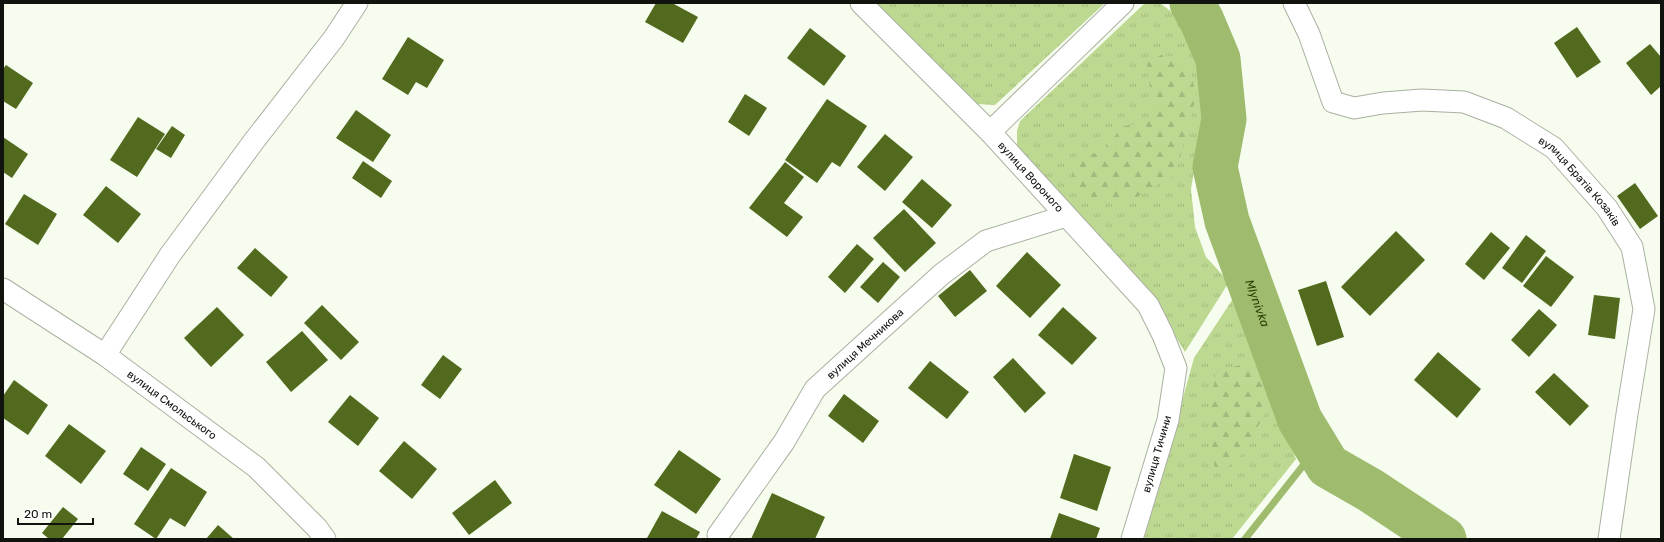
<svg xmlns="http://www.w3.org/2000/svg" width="1664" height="542" font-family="Rubik,sans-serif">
	<defs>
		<pattern id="grass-tufts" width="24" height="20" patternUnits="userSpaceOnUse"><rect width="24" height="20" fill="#bdd991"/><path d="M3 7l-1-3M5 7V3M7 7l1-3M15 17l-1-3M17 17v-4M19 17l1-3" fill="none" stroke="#a1b97c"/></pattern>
		<pattern id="forest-firs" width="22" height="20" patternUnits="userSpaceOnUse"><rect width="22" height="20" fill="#bdd991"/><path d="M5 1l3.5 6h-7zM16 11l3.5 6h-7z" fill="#a1b97c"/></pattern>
	</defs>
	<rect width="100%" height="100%" fill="#f6fdee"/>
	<!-- grass -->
	<g fill="url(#grass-tufts)">
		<polygon points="870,3 1105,3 995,105 977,104"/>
		<polygon points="1145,3 1160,3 1182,20 1204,51 1206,91 1204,135 1195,165 1191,189 1195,227 1206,257 1229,282 1185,352 1150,295 1017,147 1017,131 1020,121"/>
		<polygon points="1238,291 1296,459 1232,539 1144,539 1194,358"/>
	</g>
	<!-- forest -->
	<g fill="url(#forest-firs)">
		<polygon points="1161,55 1178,57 1190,67 1196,97 1176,173 1134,199 1103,202 1072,190 1073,157 1102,152 1123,126 1139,124 1153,114 1147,63"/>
		<polygon points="1255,362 1274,373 1278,392 1238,460 1221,470 1214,466 1209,407 1217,370"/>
	</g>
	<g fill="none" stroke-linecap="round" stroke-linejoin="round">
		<!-- stream -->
		<polyline stroke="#9ebb6e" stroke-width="7" points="1245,539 1317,448"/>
		<!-- river -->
		<path stroke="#9ebb6e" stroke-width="45" id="s1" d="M 1192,3 L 1202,21 L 1218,59 L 1224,119 L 1215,167 L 1227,221 L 1300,420 L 1328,466 L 1370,490 L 1444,539"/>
	</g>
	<!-- building -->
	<g fill="#516a1d">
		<polygon points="656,3 672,3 698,17 683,43 645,22"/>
		<polygon points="1577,27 1601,62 1577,78 1554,43"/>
		<polygon points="810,28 846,56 824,86 787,58"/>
		<polygon points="408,37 444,60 427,88 416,82 408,95 382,79"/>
		<polygon points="1650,44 1661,57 1661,86 1651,95 1626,63"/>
		<polygon points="6,65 33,83 16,109 3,101 3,69"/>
		<polygon points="745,94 767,108 749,136 728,122"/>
		<polygon points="827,99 867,126 840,167 832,162 817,183 785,160"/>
		<polygon points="356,110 391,135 373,162 336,138"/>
		<polygon points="138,117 165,134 137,177 110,160"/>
		<polygon points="172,126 185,135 171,158 156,149"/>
		<polygon points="885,134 913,157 885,191 857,167"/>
		<polygon points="3,137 28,154 12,178 3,172"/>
		<polygon points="363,161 392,181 381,198 352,178"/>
		<polygon points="785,162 804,177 784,203 803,217 787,237 749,208"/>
		<polygon points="922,179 952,205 932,228 902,202"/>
		<polygon points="1635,183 1658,216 1640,229 1617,196"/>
		<polygon points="106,186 141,214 118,243 83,215"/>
		<polygon points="24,194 57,214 38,245 5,224"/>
		<polygon points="904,209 936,243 905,272 873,238"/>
		<polygon points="1396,231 1425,260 1370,316 1341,287"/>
		<polygon points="1491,232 1510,248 1484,280 1465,264"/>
		<polygon points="1526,235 1546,251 1522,283 1502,268"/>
		<polygon points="857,244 874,259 845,293 828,277"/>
		<polygon points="255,248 288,277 271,297 237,268"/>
		<polygon points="1027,252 1061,285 1030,318 996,286"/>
		<polygon points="1546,256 1574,277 1551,307 1523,286"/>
		<polygon points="883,262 900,277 878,303 860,287"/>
		<polygon points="970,270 987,291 955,317 938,296"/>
		<polygon points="1326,281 1344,337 1317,346 1298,290"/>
		<polygon points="1594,295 1620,298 1615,339 1588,335"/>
		<polygon points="322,305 359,342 341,360 304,323"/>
		<polygon points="217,307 244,335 211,367 184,338"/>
		<polygon points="1063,307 1097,338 1072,365 1038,335"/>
		<polygon points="1539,309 1557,325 1529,357 1511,340"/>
		<polygon points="302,331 328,360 291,392 266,362"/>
		<polygon points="1438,352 1481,389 1457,418 1414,380"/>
		<polygon points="443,355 462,369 440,399 421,385"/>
		<polygon points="1013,358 1046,393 1025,413 993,377"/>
		<polygon points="930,361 969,392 947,419 908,388"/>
		<polygon points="1554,373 1589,406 1570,426 1535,392"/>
		<polygon points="14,380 48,405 28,435 3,418 3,396"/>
		<polygon points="844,394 879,421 863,443 828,416"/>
		<polygon points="350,395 379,418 358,446 328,422"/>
		<polygon points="69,424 106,451 81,484 45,456"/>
		<polygon points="404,441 437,469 412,499 379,471"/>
		<polygon points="141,447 166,464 148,491 123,474"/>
		<polygon points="679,450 721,479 696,514 654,485"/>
		<polygon points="1074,454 1111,467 1097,511 1060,498"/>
		<polygon points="171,468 207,492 185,527 170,518 156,539 134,524"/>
		<polygon points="495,480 512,503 469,535 452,513"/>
		<polygon points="772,493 825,517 815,539 751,539"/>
		<polygon points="63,507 78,519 62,539 49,539 42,533"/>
		<polygon points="662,511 700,532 696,539 647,538"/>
		<polygon points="1059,513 1100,528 1096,539 1050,539"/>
		<polygon points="218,525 234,539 206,539"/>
	</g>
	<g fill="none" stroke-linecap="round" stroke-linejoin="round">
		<defs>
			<g id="minor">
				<path id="s2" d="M 861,3 L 990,132 L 1148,305 L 1163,335 L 1176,368 L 1168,420 L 1132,539"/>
				<path id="s3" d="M 1294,3 L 1309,34 L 1333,102 L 1354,108 L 1383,103 L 1422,100 L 1464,102 L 1506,118 L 1554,148 L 1607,208 L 1632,247 L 1644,309 L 1627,414 L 1609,539"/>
				<polyline points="990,132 1123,3"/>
				<path id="s4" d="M 3,289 L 105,355 L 256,467 L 317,528 L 325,539"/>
				<polyline points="105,355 170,255 254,141 334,38 357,3"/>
				<path id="s5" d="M 718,535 L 784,442 L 815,389 L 881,329 L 942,274 L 986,241 L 1066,216"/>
			</g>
		</defs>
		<!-- minor casing -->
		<use href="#minor" stroke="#aab0a2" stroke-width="23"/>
		<!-- minor -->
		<use href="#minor" stroke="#fff" stroke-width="21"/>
	</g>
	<g text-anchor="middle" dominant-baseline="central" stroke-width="3" stroke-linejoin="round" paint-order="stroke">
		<!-- street labels -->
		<g font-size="11" fill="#11130e" stroke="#fff">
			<text stroke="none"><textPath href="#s2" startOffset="243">вулиця Вороного</textPath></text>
			<text stroke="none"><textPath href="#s3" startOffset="382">вулиця Братів Козаків</textPath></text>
			<text stroke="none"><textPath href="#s5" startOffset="243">вулиця Мечникова</textPath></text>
			<text stroke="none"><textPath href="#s4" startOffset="205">вулиця Смольського</textPath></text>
			<text transform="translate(1157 454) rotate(-74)">вулиця Тичини</text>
		</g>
		<!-- water labels -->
		<g font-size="12" font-style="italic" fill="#2e3f05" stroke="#fff">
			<text stroke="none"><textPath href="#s1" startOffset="314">Mlynivka</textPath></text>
		</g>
	</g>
	<!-- border -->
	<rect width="1664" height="542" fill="none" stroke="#11130e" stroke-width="8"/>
	<!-- scale -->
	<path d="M18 518v6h75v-6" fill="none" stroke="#11130e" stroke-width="2"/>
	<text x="24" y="518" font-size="12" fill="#11130e" stroke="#ffffff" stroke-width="3" paint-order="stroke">20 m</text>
</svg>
